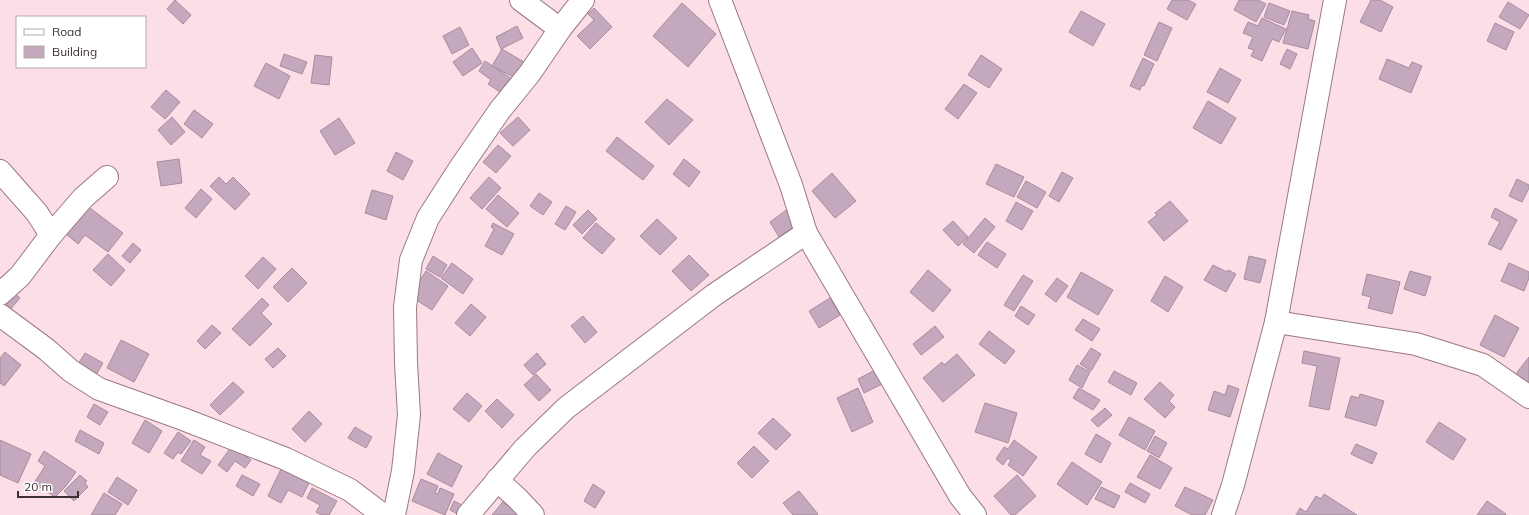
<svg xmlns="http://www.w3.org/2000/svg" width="1529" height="515" font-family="Mulish,sans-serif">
	<rect width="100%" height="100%" fill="#fcdee6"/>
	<!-- building -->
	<g fill="#c4a8bd" stroke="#a78c9f">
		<polygon points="175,0 191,15 183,24 167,9"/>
		<polygon points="1172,0 1188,0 1196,4 1187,20 1167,9"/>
		<polygon points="1239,0 1258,0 1266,4 1256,22 1234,10"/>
		<polygon points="1371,0 1380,0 1393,7 1381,32 1360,22"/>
		<polygon points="1508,2 1529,15 1520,29 1499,17"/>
		<polygon points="682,3 716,34 688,67 653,36"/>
		<polygon points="1269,3 1290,11 1284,25 1264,17"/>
		<polygon points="594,8 612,27 590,49 577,36 594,20 588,14"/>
		<polygon points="1081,11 1105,24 1093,46 1069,32"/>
		<polygon points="1292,11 1309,15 1308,19 1315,21 1308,49 1283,43"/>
		<polygon points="1262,18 1286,29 1279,42 1272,39 1262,61 1251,56 1254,50 1248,48 1253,37 1243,33 1248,22 1258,26"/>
		<polygon points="1159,22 1172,28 1157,61 1144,55"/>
		<polygon points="1495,23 1514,32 1506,50 1487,41"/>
		<polygon points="517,26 523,38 501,49 496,37"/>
		<polygon points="460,27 469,45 452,54 443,36"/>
		<polygon points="472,48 482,63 463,76 453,62"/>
		<polygon points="502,49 524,62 515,78 492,66"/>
		<polygon points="1287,49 1297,54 1290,69 1280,64"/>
		<polygon points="284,54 307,62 302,74 280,66"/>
		<polygon points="315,55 332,57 329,85 311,83"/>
		<polygon points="981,55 1002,69 989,88 968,75"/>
		<polygon points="1143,58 1154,64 1144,86 1142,85 1140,90 1130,86"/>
		<polygon points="1387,59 1409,68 1412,62 1422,66 1411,93 1379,79"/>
		<polygon points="485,61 513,80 503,94 488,84 491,80 479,71"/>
		<polygon points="266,63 290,76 279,99 254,86"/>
		<polygon points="1220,68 1241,80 1228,103 1207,92"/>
		<polygon points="964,84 977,93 958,119 945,109"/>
		<polygon points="166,90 180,102 165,119 151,107"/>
		<polygon points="667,99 693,120 669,145 645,122"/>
		<polygon points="1208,101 1236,118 1221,144 1193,128"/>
		<polygon points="194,110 213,124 202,138 184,124"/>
		<polygon points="172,117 185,132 171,145 158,130"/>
		<polygon points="518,117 530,130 513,146 500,133"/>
		<polygon points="339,118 355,143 335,155 320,131"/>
		<polygon points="617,137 654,166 643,180 606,151"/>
		<polygon points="498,145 511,156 496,173 483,162"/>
		<polygon points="396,152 413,161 403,180 387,171"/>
		<polygon points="179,159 182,183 161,186 157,162"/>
		<polygon points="684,159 700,172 689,187 673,174"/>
		<polygon points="996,164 1024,177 1014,197 986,184"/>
		<polygon points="1062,172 1073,178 1059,202 1049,196"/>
		<polygon points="832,173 856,201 835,218 812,191"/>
		<polygon points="219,177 226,184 233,177 250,194 235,210 210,186"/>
		<polygon points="489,177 501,188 482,209 470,198"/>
		<polygon points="1517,179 1529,185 1529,188 1522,202 1509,196"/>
		<polygon points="1026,181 1046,192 1037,208 1017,197"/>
		<polygon points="201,189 212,199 196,218 185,208"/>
		<polygon points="372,190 393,196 386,220 365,213"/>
		<polygon points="539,193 552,202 543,215 530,206"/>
		<polygon points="498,195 519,213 507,227 486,209"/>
		<polygon points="1170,201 1188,221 1164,241 1148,222 1157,215 1155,213"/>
		<polygon points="1016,202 1033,211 1022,230 1006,221"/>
		<polygon points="86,205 123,233 108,252 85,235 78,244 66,234"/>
		<polygon points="566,206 576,212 565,230 555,224"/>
		<polygon points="789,208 799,223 779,237 770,222"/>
		<polygon points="1495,208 1517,220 1501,250 1488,244 1500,222 1491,217"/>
		<polygon points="588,210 597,219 582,234 573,225"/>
		<polygon points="985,218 995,227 974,253 963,244"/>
		<polygon points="657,219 677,238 660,255 640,236"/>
		<polygon points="953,221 968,237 958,246 943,230"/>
		<polygon points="493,223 514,234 502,255 485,246 494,229 491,227"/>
		<polygon points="596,223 615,239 602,254 583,238"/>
		<polygon points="987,242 1006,254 997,268 978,255"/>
		<polygon points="133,243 141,250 130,263 122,256"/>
		<polygon points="108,254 125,270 111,286 93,270"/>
		<polygon points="689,255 709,275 691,291 672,271"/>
		<polygon points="433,256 447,265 440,277 426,269"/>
		<polygon points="1249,256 1266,260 1260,283 1244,279"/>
		<polygon points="263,257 276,269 258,289 245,276"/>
		<polygon points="452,263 473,279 463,294 441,278"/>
		<polygon points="1509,263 1529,272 1529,278 1524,291 1501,281"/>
		<polygon points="1213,265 1227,272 1228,270 1236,274 1226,292 1204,280"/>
		<polygon points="292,268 307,283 288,302 273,287"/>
		<polygon points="928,270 951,290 933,312 910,292"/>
		<polygon points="426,271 448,286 432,310 410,296"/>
		<polygon points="1410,271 1431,277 1425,296 1404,289"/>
		<polygon points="1081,272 1113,290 1098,315 1067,297"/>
		<polygon points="1367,274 1400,282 1392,314 1368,308 1371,297 1362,295"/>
		<polygon points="1023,275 1033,281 1014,311 1004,305"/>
		<polygon points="1165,276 1183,287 1168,312 1151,301"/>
		<polygon points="1057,278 1068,286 1056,302 1045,294"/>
		<polygon points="14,293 20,298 8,312 2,307"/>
		<polygon points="262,298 269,305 261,313 272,324 250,346 232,329"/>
		<polygon points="830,298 840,315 819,328 809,311"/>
		<polygon points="471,304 486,317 470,336 455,323"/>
		<polygon points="1021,306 1035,315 1028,325 1015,316"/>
		<polygon points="1495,315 1519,328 1504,357 1480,345"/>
		<polygon points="583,316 597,332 585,343 571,326"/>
		<polygon points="1083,319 1100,329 1092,341 1075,330"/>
		<polygon points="212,325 221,333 205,349 197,341"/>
		<polygon points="935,326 944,337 921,355 913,344"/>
		<polygon points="989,331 1015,351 1005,364 979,344"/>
		<polygon points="121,340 149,354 134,382 107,368"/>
		<polygon points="278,348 286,356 273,368 265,359"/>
		<polygon points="1091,348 1101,354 1091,371 1080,364"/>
		<polygon points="1304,351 1340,358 1329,410 1309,406 1317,366 1302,363"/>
		<polygon points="5,352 21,365 4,386 0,383 0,358"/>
		<polygon points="85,353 103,363 96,375 78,364"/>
		<polygon points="537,353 546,364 533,375 524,365"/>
		<polygon points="957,354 975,375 943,402 923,378 942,362 944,365"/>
		<polygon points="1529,357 1529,386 1515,375"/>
		<polygon points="1077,365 1090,372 1082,388 1069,380"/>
		<polygon points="877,369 884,383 864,393 858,379"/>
		<polygon points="1114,371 1137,383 1131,395 1108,382"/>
		<polygon points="536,374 551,390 539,401 524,385"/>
		<polygon points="233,382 244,392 220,415 210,405"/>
		<polygon points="1160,382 1174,395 1169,401 1175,407 1165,418 1144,399"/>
		<polygon points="1228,385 1239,389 1230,417 1208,410 1214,391 1225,395"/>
		<polygon points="858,388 873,422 852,432 837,398"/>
		<polygon points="1079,388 1100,400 1093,410 1073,398"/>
		<polygon points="467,393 482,406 469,422 453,409"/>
		<polygon points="1360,394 1384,401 1376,426 1345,417 1351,396 1359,398"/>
		<polygon points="497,399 514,415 502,428 485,411"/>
		<polygon points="985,403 1017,413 1008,443 975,432"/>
		<polygon points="94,404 108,412 100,425 87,417"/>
		<polygon points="1105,408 1112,415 1098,427 1091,420"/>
		<polygon points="309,411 322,424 305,442 292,429"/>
		<polygon points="1129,417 1155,431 1145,450 1119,435"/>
		<polygon points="773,418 791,435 776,450 758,433"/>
		<polygon points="145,420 162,431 149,453 132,443"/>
		<polygon points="1439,422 1466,439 1453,460 1426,442"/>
		<polygon points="355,427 372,437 366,448 348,438"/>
		<polygon points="80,430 104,443 99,454 75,441"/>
		<polygon points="178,432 191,441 181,454 178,452 173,459 164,453"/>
		<polygon points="1096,434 1111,443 1101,463 1085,454"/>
		<polygon points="1155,436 1167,443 1159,458 1147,451"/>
		<polygon points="0,440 31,454 18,483 0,475"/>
		<polygon points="194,440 205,447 200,455 211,461 202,474 181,461"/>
		<polygon points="1014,440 1037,457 1023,476 1008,465 1011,460 1008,458 1003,465 996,459 1004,447 1008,449"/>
		<polygon points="1356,444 1377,453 1372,464 1351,454"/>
		<polygon points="232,446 251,460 245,468 235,461 227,472 218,465"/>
		<polygon points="754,446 769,461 752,478 737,463"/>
		<polygon points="44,451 76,472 66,486 55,497 34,483 45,466 38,461"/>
		<polygon points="438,453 462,466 452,487 427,474"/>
		<polygon points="1150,455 1172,468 1160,489 1137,477"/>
		<polygon points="1072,462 1102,482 1087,505 1057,484"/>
		<polygon points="281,469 309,483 302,497 288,490 281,503 268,496"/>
		<polygon points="80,475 87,481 85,483 88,487 74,501 64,491"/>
		<polygon points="242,475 260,484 253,496 236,486"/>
		<polygon points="1017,475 1036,496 1015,515 1011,515 994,496"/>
		<polygon points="117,477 137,490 128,505 108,492"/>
		<polygon points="421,479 438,486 435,493 438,494 440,488 454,494 445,515 412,501"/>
		<polygon points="1130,483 1150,494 1145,503 1125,492"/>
		<polygon points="593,484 605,492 595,508 584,501"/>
		<polygon points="1101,487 1120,496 1114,508 1095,499"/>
		<polygon points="1185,487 1213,500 1205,515 1192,515 1175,506"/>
		<polygon points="312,488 337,501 329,515 321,515 316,512 320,505 307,498"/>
		<polygon points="799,491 818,514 817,515 793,515 783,503"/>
		<polygon points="104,493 122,504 115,515 91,515"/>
		<polygon points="1324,494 1357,515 1296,515 1300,508 1306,512 1316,496 1321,499"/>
		<polygon points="506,498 520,509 515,515 492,515"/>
		<polygon points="454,501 464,506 460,515 450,510"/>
		<polygon points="1487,501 1506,514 1505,515 1477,515"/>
	</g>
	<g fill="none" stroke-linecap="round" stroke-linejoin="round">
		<defs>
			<g id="street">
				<polyline points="521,0 560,29"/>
				<polyline points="720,0 791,185 806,233 960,496 975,515"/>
				<polyline points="0,171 37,213 51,235"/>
				<polyline points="0,294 20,276 51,235 83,198 107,177"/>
				<polyline points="0,315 46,349 71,371 99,389 183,419 286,459 350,490 383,515"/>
				<polyline points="1276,322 1416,344 1483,365 1529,397"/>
				<polyline points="497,480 518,499 533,515"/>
				<polyline points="394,515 403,471 409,415 406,363 405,307 411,260 428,218 460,168 500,110 530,73 560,29 583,0"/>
				<polyline points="468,515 525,448 566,408 714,295 806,233"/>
				<polyline points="1223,515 1233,485 1276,322 1335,0"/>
			</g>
		</defs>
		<!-- street casing -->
		<use href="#street" stroke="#9a7983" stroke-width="24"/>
		<!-- street -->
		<use href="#street" stroke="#fff" stroke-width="22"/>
	</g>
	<!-- legend -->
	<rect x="16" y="16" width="130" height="52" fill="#ffffff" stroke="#b1acad"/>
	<rect x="24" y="29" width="20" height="6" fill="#ffffff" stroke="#b1acad"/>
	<text x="52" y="36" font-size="12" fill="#3d2f33">Road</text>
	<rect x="24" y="46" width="20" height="12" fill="#c4a8bd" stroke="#b1acad"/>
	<text x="52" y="56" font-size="12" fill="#3d2f33">Building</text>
	<!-- scale -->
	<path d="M18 491v6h60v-6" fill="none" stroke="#3d2f33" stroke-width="2"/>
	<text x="24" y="491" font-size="12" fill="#3d2f33" stroke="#ffffff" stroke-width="3" paint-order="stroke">20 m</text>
</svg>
